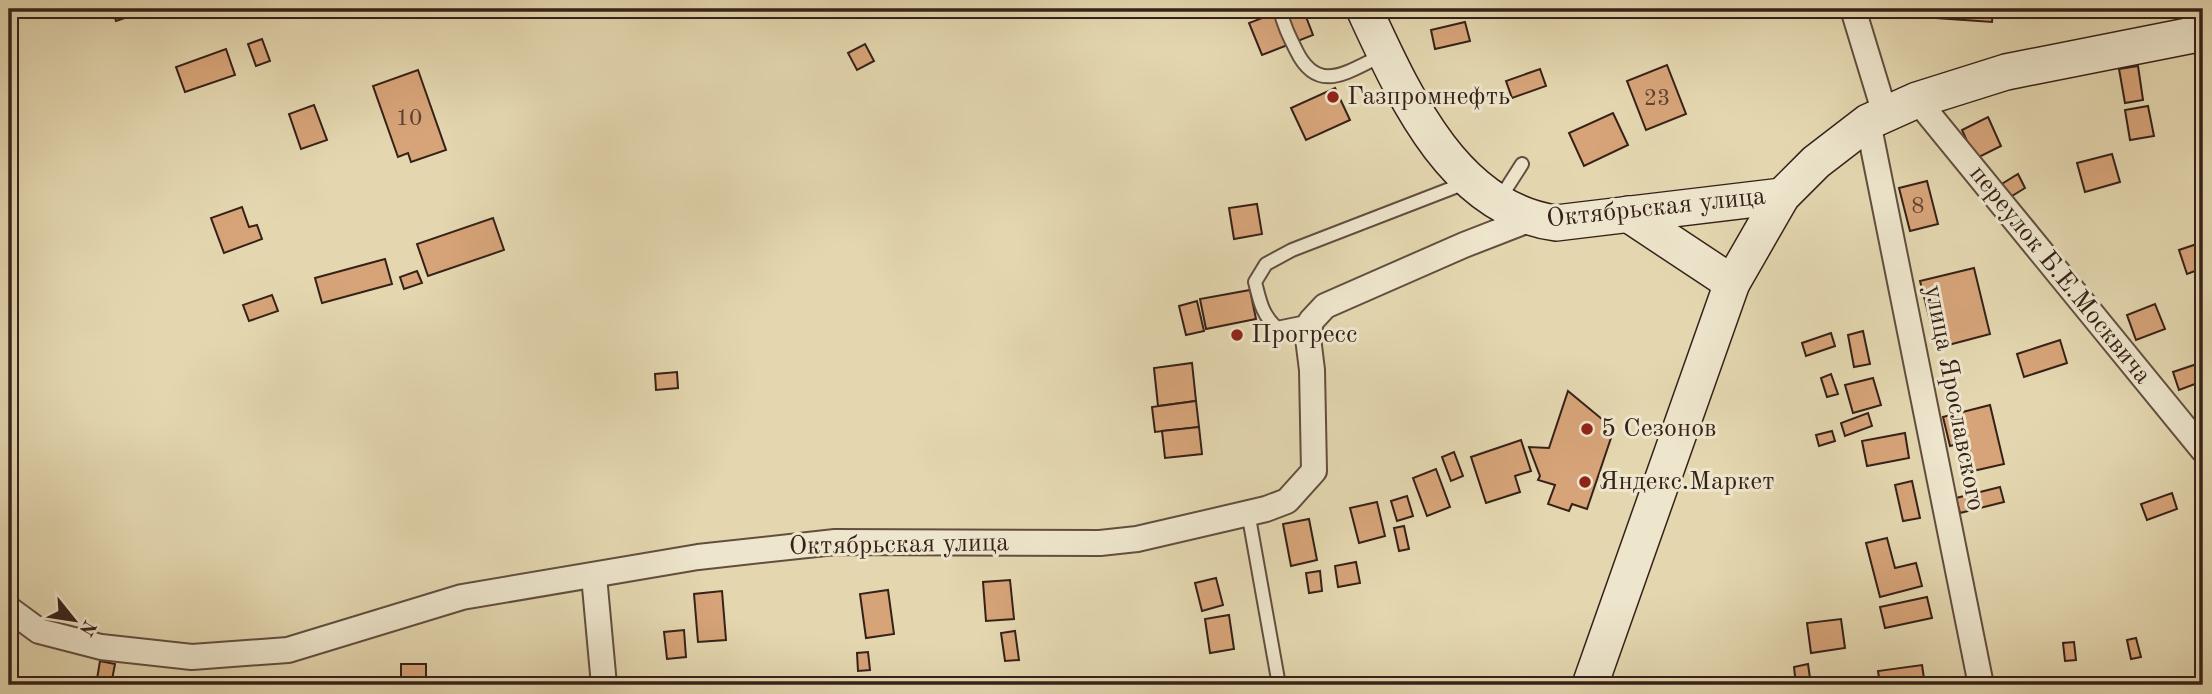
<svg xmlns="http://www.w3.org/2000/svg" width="2212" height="694" font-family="'Old Standard TT',serif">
	<rect width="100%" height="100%" fill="#e4d7b0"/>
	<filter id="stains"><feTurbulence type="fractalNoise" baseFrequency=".00286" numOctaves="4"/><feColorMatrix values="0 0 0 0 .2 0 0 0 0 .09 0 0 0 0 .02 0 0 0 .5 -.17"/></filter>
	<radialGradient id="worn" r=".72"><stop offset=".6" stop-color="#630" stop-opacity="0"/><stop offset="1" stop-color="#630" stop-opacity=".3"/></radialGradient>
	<!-- building -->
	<g fill="#d7a479" stroke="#362119" stroke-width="2">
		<polygon points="112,9 135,9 137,14 116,21"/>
		<polygon points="1286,9 1303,9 1313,35 1262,55 1249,23"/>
		<polygon points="1893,9 1993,9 1992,22 1893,15"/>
		<polygon points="1465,22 1470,41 1435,49 1431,30"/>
		<polygon points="262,39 270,61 256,66 248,44"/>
		<polygon points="865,44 874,61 857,70 848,53"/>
		<polygon points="226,49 235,75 185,92 176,67"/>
		<polygon points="1667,65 1686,114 1646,130 1627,81"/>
		<polygon points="2138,66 2143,100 2125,103 2119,69"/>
		<polygon points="1540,69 1546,86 1512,98 1506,81"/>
		<polygon points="418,70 446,150 411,162 408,153 398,157 373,86"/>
		<polygon points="1335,88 1350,120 1306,140 1291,108"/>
		<polygon points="314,105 327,140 301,149 289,114"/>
		<polygon points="2148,106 2154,136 2130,140 2125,110"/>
		<polygon points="1613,113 1628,145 1584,166 1569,133"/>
		<polygon points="1988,117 2001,146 1975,159 1962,130"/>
		<polygon points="2112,154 2120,182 2085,192 2077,163"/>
		<polygon points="2018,174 2025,188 2007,199 2000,185"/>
		<polygon points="1927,181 1938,224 1910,231 1899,188"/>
		<polygon points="1257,204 1262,234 1234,239 1229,208"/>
		<polygon points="242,207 249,227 257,225 262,239 224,253 211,218"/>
		<polygon points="493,218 504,250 428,276 417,244"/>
		<polygon points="2203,242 2203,268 2187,274 2179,250"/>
		<polygon points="385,259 392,284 322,303 315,278"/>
		<polygon points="1974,268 1990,334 1937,348 1920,281"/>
		<polygon points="417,271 422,283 404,289 400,277"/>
		<polygon points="1250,290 1256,319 1206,329 1200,299"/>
		<polygon points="272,295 278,311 249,321 243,305"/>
		<polygon points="1197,301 1204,331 1186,335 1179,306"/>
		<polygon points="2155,304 2165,329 2136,340 2127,315"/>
		<polygon points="1863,331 1870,364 1854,367 1848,335"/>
		<polygon points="1831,333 1835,346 1806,356 1802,343"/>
		<polygon points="2060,340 2067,363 2024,377 2017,354"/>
		<polygon points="2203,362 2203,381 2179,390 2173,372"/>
		<polygon points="1192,363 1196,401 1158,406 1154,368"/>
		<polygon points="677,372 678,388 656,390 655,374"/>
		<polygon points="1831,374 1838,394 1827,397 1821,378"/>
		<polygon points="1873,378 1881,405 1853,413 1845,385"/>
		<polygon points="1568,391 1614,429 1587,509 1572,504 1569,511 1548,504 1555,485 1538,480 1540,476 1529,447 1549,448"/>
		<polygon points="1196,401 1199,427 1155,432 1152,407"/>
		<polygon points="1990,405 2004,464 1973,471 1966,442 1950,446 1943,417"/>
		<polygon points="1868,413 1872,426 1845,436 1841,423"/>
		<polygon points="1199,427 1202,454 1165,458 1162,431"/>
		<polygon points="1832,431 1835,441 1819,446 1816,435"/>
		<polygon points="1905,433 1909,458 1867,466 1862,441"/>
		<polygon points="1521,440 1531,471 1515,476 1520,492 1486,503 1471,457"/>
		<polygon points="1454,452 1463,476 1451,481 1442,457"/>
		<polygon points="1436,469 1450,507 1427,516 1413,478"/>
		<polygon points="1912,481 1920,518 1903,521 1895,485"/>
		<polygon points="2000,487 2004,502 1960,513 1956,498"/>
		<polygon points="2172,493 2177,509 2147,520 2141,504"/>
		<polygon points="1407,496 1413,516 1397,521 1391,501"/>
		<polygon points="1377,502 1385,536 1359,543 1350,508"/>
		<polygon points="1309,519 1317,560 1291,566 1283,524"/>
		<polygon points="1404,526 1409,549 1399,551 1394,528"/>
		<polygon points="1887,538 1895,568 1916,563 1922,586 1880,597 1866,543"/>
		<polygon points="1356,562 1360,583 1338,587 1335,566"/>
		<polygon points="1320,571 1322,591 1309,593 1306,573"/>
		<polygon points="1216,578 1223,605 1202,611 1195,583"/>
		<polygon points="1010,580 1014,619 986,621 983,582"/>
		<polygon points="888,590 894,634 866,638 860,594"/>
		<polygon points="722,591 726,640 698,642 694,594"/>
		<polygon points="1927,597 1932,618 1885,628 1880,607"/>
		<polygon points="1229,615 1234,649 1210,653 1205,619"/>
		<polygon points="1841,619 1845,648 1811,653 1807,623"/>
		<polygon points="684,630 686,657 667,659 664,632"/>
		<polygon points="1015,631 1019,660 1005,661 1001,633"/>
		<polygon points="2136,638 2141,657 2131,659 2127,640"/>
		<polygon points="2074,642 2076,660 2065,661 2063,643"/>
		<polygon points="868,652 870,670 858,671 857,653"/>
		<polygon points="100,661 115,664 111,685 96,685"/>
		<rect x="401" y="664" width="25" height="21"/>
		<polygon points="1808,664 1811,685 1796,685 1794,667"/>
		<polygon points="1922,665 1925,685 1880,685 1878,671"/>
		<polygon points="2104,678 2106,685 2074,685"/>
		<polygon points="2032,681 2032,685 2005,685"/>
	</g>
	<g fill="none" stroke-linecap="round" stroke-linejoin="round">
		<defs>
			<g id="lane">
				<path d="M 1280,9 C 1283,24 1289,36 1296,50 C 1318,96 1348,71 1383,55"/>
				<polyline points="1499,200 1522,164"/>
				<path d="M 1311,321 L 1277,328 C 1262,315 1260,301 1255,282 L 1266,264 L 1292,250 L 1468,182"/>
				<polyline points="1248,512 1279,685"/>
			</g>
			<g id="street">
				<polyline points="1853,9 1885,114"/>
				<polyline points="1917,100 2203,450"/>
				<polyline points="1868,122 1981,685"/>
				<polyline points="594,576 604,685"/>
				<polyline points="9,609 39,631 101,647 192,657 288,650 462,597 698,557 835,542 1100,543 1137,539 1266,509 1287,501 1314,471 1312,370 1308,338 1311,321 1325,306 1464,245 1531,219"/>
			</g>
			<g id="secondary">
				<path d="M 1364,9 C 1403,93 1453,209 1556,223 L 1782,196"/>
				<polyline points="1628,214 1732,283"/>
				<polyline points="1590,685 1732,283 1782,196 1816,162 1868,122 1917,100 2006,72 2203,33"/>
			</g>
		</defs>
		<!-- lane casing -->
		<use href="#lane" stroke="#624e3f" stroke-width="16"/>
		<!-- street casing -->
		<use href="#street" stroke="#624e3f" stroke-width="28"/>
		<!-- secondary casing -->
		<use href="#secondary" stroke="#362119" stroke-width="38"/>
		<!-- lane -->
		<use href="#lane" stroke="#ede5cc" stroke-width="12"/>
		<!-- street -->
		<use href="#street" stroke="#ede5cc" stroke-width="24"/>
		<!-- secondary -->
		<use href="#secondary" stroke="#ede5cc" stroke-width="35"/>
	</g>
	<!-- markers -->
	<g fill="#8f2418" stroke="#ede5cc" stroke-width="2.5">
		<circle cx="1333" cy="97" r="7"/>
		<circle cx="1237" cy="335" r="7"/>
		<circle cx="1587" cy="429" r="7"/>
		<circle cx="1585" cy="482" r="7"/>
	</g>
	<g text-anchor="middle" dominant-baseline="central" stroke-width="6" stroke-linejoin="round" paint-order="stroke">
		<!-- number labels -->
		<g font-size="23" fill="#5e4231">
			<text x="1657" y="98">23</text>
			<text x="409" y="118">10</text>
			<text x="1918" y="206">8</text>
		</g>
		<!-- poi labels -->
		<g font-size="26" fill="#362119" stroke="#ede5cc" text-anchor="start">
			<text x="1347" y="97">Газпромнефть</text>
			<text x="1251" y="335">Прогресс</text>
			<text x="1601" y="429">5 Сезонов</text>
			<text x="1599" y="482">Яндекс.Маркет</text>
		</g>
		<!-- street labels -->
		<g font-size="26" fill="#362119" stroke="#ede5cc">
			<text transform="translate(1656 208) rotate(-6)">Октябрьская улица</text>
			<text transform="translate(2060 275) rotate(51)">переулок Б.Е.Москвича</text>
			<text transform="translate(1954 398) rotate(79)">улица Ярославского</text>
			<text transform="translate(899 545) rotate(-1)">Октябрьская улица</text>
		</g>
	</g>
	<!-- margin -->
	<rect width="2212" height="694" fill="none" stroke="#e4d7b0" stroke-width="35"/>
	<rect x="10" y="10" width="2191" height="673" fill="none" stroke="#362119" stroke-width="3.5"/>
	<rect x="18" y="18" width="2177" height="659" fill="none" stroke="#362119" stroke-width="2"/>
	<!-- north arrow -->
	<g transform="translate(74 620) rotate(120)" stroke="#ede5cc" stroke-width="5" paint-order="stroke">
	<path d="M0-5L12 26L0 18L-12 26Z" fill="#362119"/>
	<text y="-10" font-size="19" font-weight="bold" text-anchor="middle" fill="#362119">N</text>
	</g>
	<rect width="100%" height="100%" filter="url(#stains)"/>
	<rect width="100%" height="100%" fill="url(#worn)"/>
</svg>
